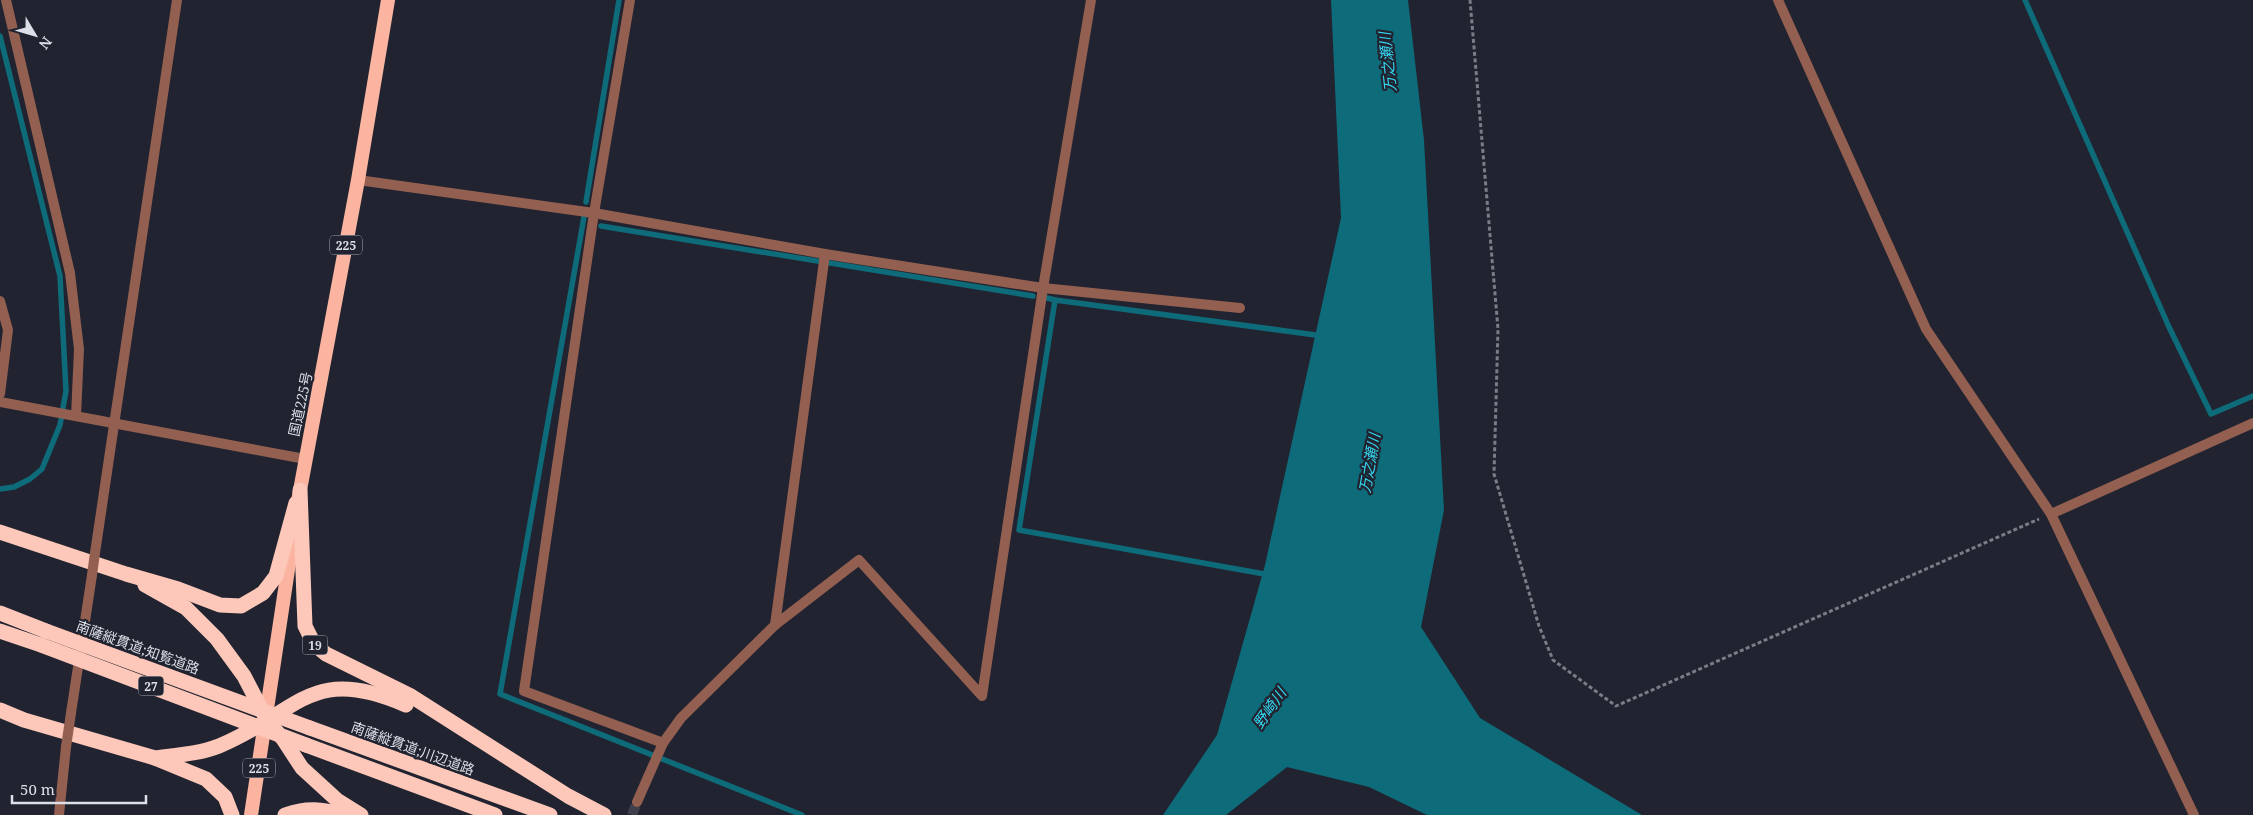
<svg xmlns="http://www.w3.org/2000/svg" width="2253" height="815" font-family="'Noto Serif','Noto Sans JP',serif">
	<rect width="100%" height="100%" fill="#212430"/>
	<!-- water -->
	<polygon fill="#0e6b7a" points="1331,0 1408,0 1424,140 1444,510 1421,627 1480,718 1642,815 1427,815 1369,787 1287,767 1226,815 1163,815 1217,735 1265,565 1341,218"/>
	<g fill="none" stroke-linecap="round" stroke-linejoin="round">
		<!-- stream -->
		<g stroke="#0e6b7a" stroke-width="5.5">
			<polyline points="2025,0 2169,327 2211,414 2253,396"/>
			<polyline points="0,36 60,276 66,391 60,425 42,469 30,479 14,487 0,489"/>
			<polyline points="586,202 619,0"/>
			<polyline points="584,217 500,694 802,815"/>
			<polyline points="601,226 1033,296"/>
			<polyline points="1047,298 1055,300 1019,530 1270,575"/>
			<polyline points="1055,300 1323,336"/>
		</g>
		<!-- minor-tunnel -->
		<polyline stroke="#3d404b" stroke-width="10" stroke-dasharray="10 5" stroke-linecap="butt" points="632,815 637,802"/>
		<!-- path -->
		<polyline stroke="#7a7d87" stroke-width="3" stroke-dasharray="4 2.5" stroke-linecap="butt" points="1470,0 1498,329 1494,474 1539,626 1553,660 1616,706 2039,519"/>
		<!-- minor -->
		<g stroke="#935f50" stroke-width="10">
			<polyline points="6,0 70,273 79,349 76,416"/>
			<polyline points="630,0 594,213 524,691 663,743"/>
			<polyline points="1778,0 1926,329 2051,514 2194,815"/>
			<polyline points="358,180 594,213 825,254 1043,288 1240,308"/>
			<polyline points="0,301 8,330 0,394"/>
			<polyline points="0,402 305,459"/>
			<polyline points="2051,514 2253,423"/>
			<polyline points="95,553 177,0"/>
			<polyline points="775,625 825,254"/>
			<polyline points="71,713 92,575"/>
			<polyline points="637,802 663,743 681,718 775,625 859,560 982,696 1043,288 1091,0"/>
			<polyline points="59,815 66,747"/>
		</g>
		<!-- trunk -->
		<g stroke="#fab4a0" stroke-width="14">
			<polyline points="298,501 358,180 388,0"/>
			<polyline points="251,815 294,530"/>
		</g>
		<!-- motorway -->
		<g stroke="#fdc8b9" stroke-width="15">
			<polyline points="300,490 305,626 314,644 326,654 411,696 568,796 604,815"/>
			<polyline points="0,532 126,574 178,589 220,605 241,606 263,593 276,576 296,503"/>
			<polyline points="145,585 186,608 217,639 244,676 267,720 283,739 302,768 337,800 361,815"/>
			<polyline points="0,613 46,631"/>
			<polyline points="0,631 41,645"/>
			<polyline points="0,710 24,720 155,758 206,779 225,797 232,815"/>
			<polyline points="310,728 550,815"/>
			<polyline points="306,745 495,815"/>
			<path d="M 155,758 C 177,755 199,754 219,746 C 299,713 309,663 406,705"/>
			<path d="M 285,815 C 307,807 322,809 344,815"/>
		</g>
		<!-- minor-bridge -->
		<g stroke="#935f50" stroke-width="10">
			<polyline points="92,575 95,553"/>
			<polyline points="66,747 71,713"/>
		</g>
		<!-- motorway-bridge -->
		<g stroke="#fdc8b9" stroke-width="15">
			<polyline points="46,631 310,728"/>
			<polyline points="41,645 306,745"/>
		</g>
	</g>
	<g text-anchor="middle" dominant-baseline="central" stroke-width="4.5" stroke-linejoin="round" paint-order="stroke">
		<!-- shield labels -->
		<g fill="#212430" stroke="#a4a7b0" stroke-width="1">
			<rect x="330" y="235.5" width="32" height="19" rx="4"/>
			<rect x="302.5" y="635.5" width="25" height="19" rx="4"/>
			<rect x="138.5" y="676.5" width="25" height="19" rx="4"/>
			<rect x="243" y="758.5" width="32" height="19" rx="4"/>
		</g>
		<g font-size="12" font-weight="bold" fill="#dcdfe7">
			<text x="346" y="245">225</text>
			<text x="315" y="645">19</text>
			<text x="151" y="686">27</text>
			<text x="259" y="768">225</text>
		</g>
		<!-- street labels -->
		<g font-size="14" fill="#dcdfe7" stroke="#212430">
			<text transform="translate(300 404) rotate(-78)">国道225号</text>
			<text transform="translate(138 647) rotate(20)">南薩縦貫道;知覧道路</text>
			<text transform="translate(413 748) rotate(20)">南薩縦貫道;川辺道路</text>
		</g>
		<!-- water labels -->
		<g font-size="15" font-style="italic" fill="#34d8f2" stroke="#212430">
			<text transform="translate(1387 62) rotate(-96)">万之瀬川</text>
			<text transform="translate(1369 463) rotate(-80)">万之瀬川</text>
			<text transform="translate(1269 708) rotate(-55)">野崎川</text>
		</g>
	</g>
	<!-- north arrow -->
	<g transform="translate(35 35) rotate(128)" stroke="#212430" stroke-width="4" paint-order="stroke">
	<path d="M0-4L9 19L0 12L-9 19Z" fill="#dcdfe7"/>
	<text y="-8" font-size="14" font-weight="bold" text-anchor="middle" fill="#dcdfe7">N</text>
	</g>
	<!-- scale -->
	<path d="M12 795v8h134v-8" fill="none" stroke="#dcdfe7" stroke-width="2.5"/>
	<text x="20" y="795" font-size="15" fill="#dcdfe7" stroke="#212430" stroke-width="4" paint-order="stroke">50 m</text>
</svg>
